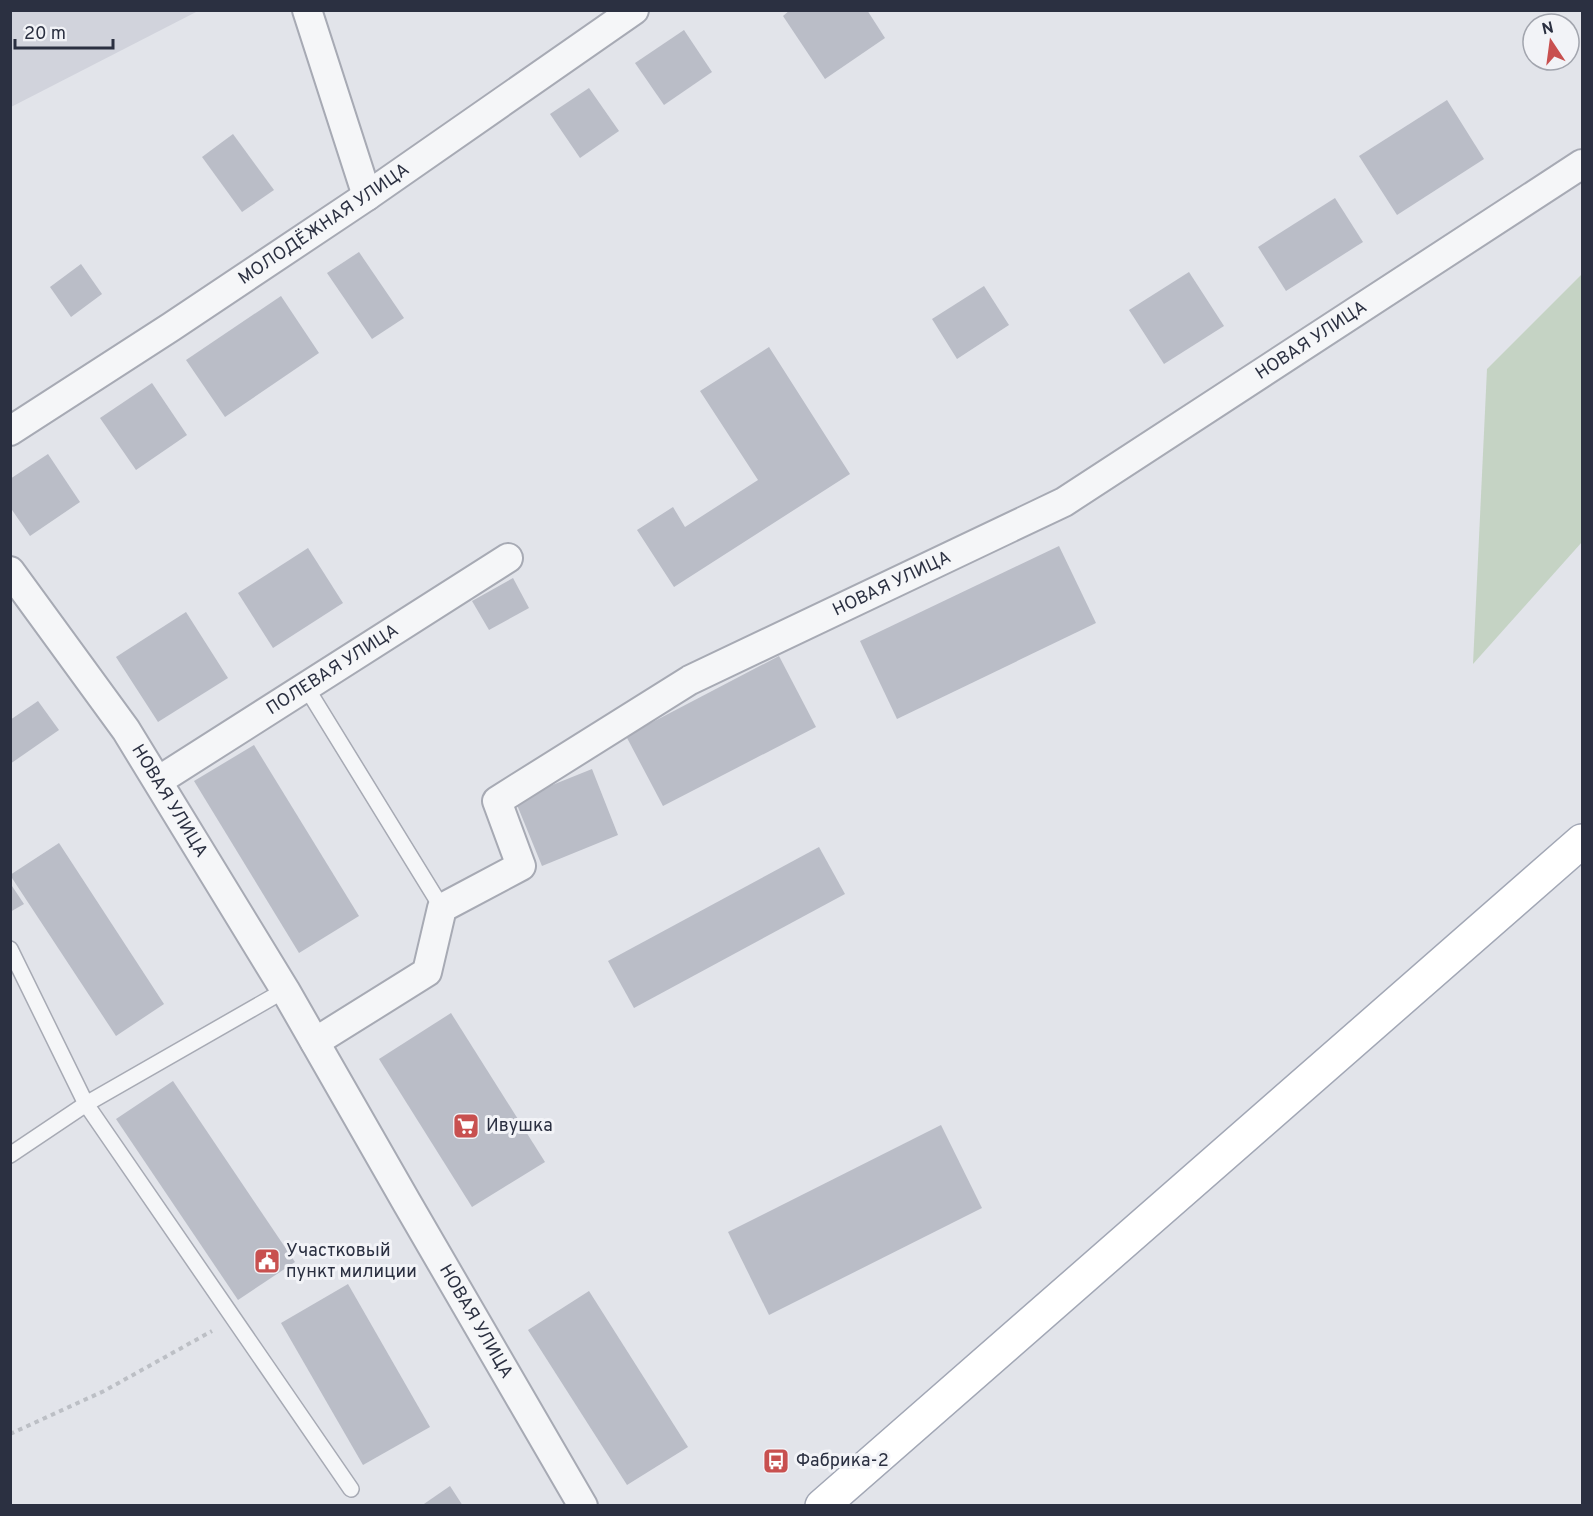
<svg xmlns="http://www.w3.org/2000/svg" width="1593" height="1516" font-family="Overpass,sans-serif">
	<rect width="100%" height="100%" fill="#e2e4ea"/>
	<!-- built -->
	<polygon fill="#d1d3dc" points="11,10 198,10 198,11 11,107"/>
	<!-- green -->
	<polygon fill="#c5d3c4" points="1582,274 1582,542 1473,664 1487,369"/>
	<!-- building -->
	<g fill="#babdc7">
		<polygon points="790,10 867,10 885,38 825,79 783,16"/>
		<polygon points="684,30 712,72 664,105 635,63"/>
		<polygon points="589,88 619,131 580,158 550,114"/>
		<polygon points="1447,100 1484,159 1397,215 1359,156"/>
		<polygon points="233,134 274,190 242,212 202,157"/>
		<polygon points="1335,198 1363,242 1286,291 1258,247"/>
		<polygon points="359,252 404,318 372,339 327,273"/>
		<polygon points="81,264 102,294 71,317 50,287"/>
		<polygon points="1189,272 1224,326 1164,364 1129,310"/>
		<polygon points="984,286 1009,325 957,359 932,319"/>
		<polygon points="281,296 319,353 225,417 186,360"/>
		<polygon points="769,347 850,474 674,587 637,530 673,507 685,527 758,480 700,391"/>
		<polygon points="152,383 187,435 136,470 100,418"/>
		<polygon points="48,454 80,502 30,536 10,507 10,479"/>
		<polygon points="1059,546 1096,623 897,719 860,641"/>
		<polygon points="308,548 343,603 273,648 238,593"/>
		<polygon points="513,578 529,608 489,630 472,601"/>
		<polygon points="186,612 228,678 158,722 116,657"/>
		<polygon points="779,656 816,727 663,806 626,736"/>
		<polygon points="38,701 59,730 10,764 10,720"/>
		<polygon points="254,745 359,916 299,953 194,781"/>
		<polygon points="592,769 618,835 542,866 515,800"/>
		<polygon points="59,843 164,1004 116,1036 10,875"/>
		<polygon points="819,847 845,894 634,1008 608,961"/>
		<polygon points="10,883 24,904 10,912"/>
		<polygon points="451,1013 545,1162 472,1207 379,1059"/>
		<polygon points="173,1081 295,1262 238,1300 116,1119"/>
		<polygon points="941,1125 982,1208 769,1315 728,1232"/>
		<polygon points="348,1284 430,1427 363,1465 281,1323"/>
		<polygon points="589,1291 688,1447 627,1485 528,1330"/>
		<polygon points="450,1486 463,1506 421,1506"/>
	</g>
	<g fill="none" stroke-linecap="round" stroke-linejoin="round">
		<defs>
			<g id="service">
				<polyline points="306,687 442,908"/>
				<polyline points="10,949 86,1104 351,1489"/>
				<polyline points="10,1155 86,1104 285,990"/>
			</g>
			<g id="minor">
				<polyline points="307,10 367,196"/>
				<path id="s1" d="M 10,431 L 171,327 L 367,196 L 634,10"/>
				<path id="s2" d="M 10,571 L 126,730 L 285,990 L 407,1203 L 583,1506"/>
				<path id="s3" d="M 158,781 L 508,558"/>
				<path id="s4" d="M 315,1042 L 427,972 L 442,908 L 521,866 L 497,801 L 690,680 L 1064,502 L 1582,164"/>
			</g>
			<polyline id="primary" points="822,1506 1582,841"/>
		</defs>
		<!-- service casing -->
		<use href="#service" stroke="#a7aab4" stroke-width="18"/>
		<!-- minor casing -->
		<use href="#minor" stroke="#a7aab4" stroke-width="32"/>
		<!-- primary casing -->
		<use href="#primary" stroke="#a2a7b5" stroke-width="36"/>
		<!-- path -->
		<polyline stroke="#bcbfc5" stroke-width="4" stroke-dasharray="4.5 4.5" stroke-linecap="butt" points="10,1434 104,1391 212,1331"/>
		<!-- service -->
		<use href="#service" stroke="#f5f6f8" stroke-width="15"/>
		<!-- minor -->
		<use href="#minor" stroke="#f5f6f8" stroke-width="28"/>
		<!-- primary -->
		<use href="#primary" stroke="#fff" stroke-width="33"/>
	</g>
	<!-- icons -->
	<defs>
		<symbol id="supermarket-square" viewBox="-11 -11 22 22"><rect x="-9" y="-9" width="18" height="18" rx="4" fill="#c8504f" stroke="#f2f3f7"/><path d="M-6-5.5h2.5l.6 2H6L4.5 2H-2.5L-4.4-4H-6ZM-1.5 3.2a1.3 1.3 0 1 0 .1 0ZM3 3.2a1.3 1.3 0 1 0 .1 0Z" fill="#fff"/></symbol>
		<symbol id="civic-square" viewBox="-11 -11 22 22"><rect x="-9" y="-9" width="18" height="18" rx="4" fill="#c8504f" stroke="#f2f3f7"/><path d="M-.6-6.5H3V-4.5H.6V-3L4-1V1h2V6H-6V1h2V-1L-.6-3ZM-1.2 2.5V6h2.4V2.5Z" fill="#fff"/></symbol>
		<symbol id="bus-square" viewBox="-11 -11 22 22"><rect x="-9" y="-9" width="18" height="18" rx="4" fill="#c8504f" stroke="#f2f3f7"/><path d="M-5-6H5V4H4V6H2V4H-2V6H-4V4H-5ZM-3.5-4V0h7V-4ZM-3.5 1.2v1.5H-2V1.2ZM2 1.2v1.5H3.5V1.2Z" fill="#fff"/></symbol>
	</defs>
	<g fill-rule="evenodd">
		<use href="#supermarket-square" x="451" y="1111" width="30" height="30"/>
		<use href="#civic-square" x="252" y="1246" width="30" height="30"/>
		<use href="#bus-square" x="761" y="1446" width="30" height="30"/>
	</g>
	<g text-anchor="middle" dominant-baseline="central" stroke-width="6" stroke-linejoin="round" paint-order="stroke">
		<!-- street labels -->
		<g font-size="18" fill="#2b3041" stroke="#f2f3f7">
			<text stroke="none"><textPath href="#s1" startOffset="376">МОЛОДЁЖНАЯ УЛИЦА</textPath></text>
			<text stroke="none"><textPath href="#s4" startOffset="1294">НОВАЯ УЛИЦА</textPath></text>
			<text stroke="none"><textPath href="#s4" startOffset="808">НОВАЯ УЛИЦА</textPath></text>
			<text stroke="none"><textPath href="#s3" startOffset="207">ПОЛЕВАЯ УЛИЦА</textPath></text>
			<text stroke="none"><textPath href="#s2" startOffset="280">НОВАЯ УЛИЦА</textPath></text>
			<text stroke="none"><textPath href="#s2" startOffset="884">НОВАЯ УЛИЦА</textPath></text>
		</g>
		<!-- poi labels -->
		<g font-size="18" fill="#2b3041" stroke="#f2f3f7" text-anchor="start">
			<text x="486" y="1126">Ивушка</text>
			<text x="286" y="1251">Участковый<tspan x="286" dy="21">пункт милиции</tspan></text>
			<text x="796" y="1461">Фабрика-2</text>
		</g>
	</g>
	<!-- border -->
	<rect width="1593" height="1516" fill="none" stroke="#2b3041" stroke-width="24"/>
	<!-- north arrow -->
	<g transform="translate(1551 42) rotate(347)"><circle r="28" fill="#f2f3f7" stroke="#a2a5ae" stroke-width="1.5"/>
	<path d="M0-4.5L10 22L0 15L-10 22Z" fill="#c8504f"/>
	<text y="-9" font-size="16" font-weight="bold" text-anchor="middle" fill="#2b3041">N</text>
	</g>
	<!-- scale -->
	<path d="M15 39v9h98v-9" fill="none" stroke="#2b3041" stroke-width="3"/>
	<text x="24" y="39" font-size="18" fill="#2b3041" stroke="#f2f3f7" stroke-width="4.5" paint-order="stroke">20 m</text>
</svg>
